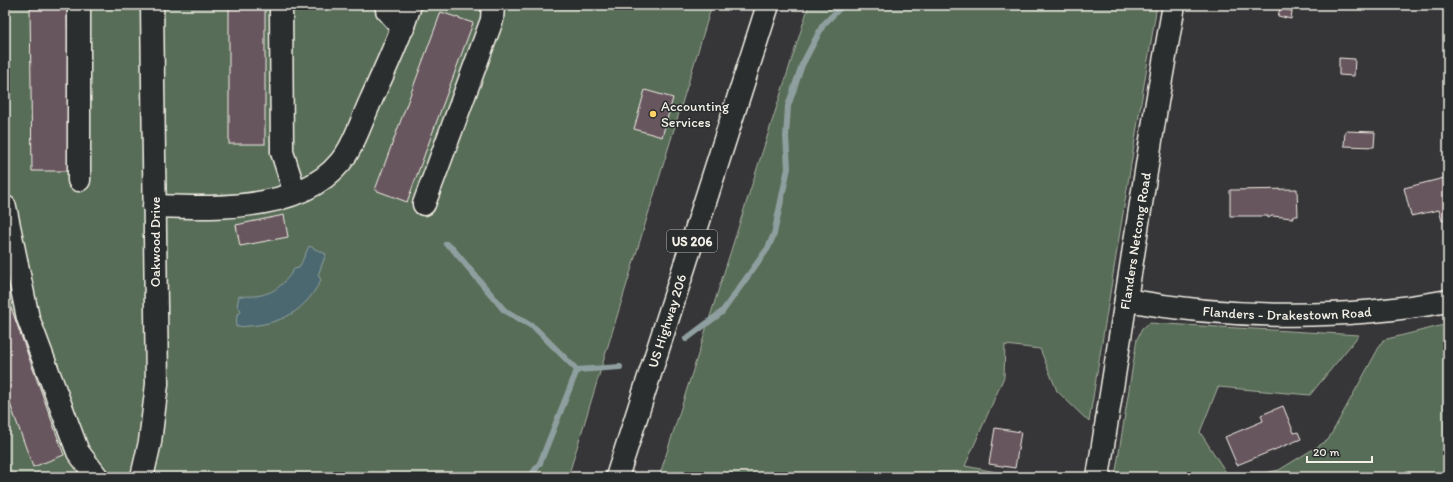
<svg xmlns="http://www.w3.org/2000/svg" width="1453" height="482" font-family="Itim,sans-serif">
	<rect width="100%" height="100%" fill="#363538"/>
	<filter id="ink" filterUnits="userSpaceOnUse"><feTurbulence type="fractalNoise" baseFrequency=".025" numOctaves="2"/><feDisplacementMap in="SourceGraphic" scale="8" xChannelSelector="R" yChannelSelector="G"/><feConvolveMatrix kernelMatrix="1 2 1 2 8 2 1 2 1" color-interpolation-filters="sRGB"/></filter>
	<g filter="url(#ink)">
		<!-- green -->
		<g fill="#596d58" stroke="#a6afa0">
			<polygon points="5,5 712,5 568,477 5,477"/>
			<polygon points="809,5 1157,5 1089,422 1057,391 1040,349 1005,345 1004,377 965,466 1022,477 659,477"/>
			<polygon points="1149,323 1359,335 1310,395 1218,387 1200,432 1229,477 1115,477 1137,339 1142,329"/>
			<polygon points="1448,324 1448,477 1247,477 1279,470 1328,440 1383,340"/>
		</g>
		<!-- water -->
		<path fill="#4c6870" stroke="#8f9fa0" d="M 309,246 L 326,254 L 318,275 L 321,280 C 301,318 275,325 236,327 L 237,314 L 240,313 L 241,310 L 237,306 L 239,296 C 266,298 280,291 294,269 L 299,268 Z"/>
		<g fill="none" stroke-linecap="round" stroke-linejoin="round">
			<!-- stream -->
			<g stroke="#8f9fa0" stroke-width="6">
				<polyline points="446,244 452,248 504,310 535,328 577,370 620,367"/>
				<polyline points="686,339 722,312 768,248 774,234 788,168 786,137 788,106 802,65 823,25 843,5"/>
				<polyline points="530,477 540,463 577,370"/>
			</g>
		</g>
		<!-- building -->
		<g fill="#68565e" stroke="#f4f1e8">
			<polygon points="30,5 67,5 70,171 32,171"/>
			<rect x="229" y="5" width="36" height="139"/>
			<polygon points="333,5 372,5 372,7 333,6"/>
			<polygon points="1280,8 1292,11 1291,19 1278,16"/>
			<polygon points="441,12 473,23 407,202 375,190"/>
			<polygon points="1339,58 1355,59 1354,76 1339,75"/>
			<polygon points="645,90 673,98 662,137 634,129"/>
			<polygon points="1345,131 1375,132 1374,147 1344,146"/>
			<polygon points="1448,177 1448,219 1442,221 1439,210 1411,216 1404,188"/>
			<polygon points="1297,189 1298,216 1292,216 1293,218 1272,216 1268,218 1268,216 1230,216 1230,190"/>
			<polygon points="284,215 288,237 240,246 236,225"/>
			<polygon points="5,291 64,455 33,467 5,390"/>
			<polygon points="1283,406 1294,433 1298,432 1301,439 1237,465 1225,437 1263,421 1261,415"/>
			<polygon points="995,428 1021,432 1015,468 989,464"/>
		</g>
		<g fill="none" stroke-linecap="round" stroke-linejoin="round">
			<defs>
				<g id="minor">
					<polyline points="281,5 282,152 295,193"/>
					<polyline points="387,5 387,10 403,28"/>
					<polyline points="79,180 79,5"/>
					<polyline points="424,204 492,20 493,5"/>
					<path d="M 154,206 C 217,208 309,213 347,153 C 357,137 363,117 371,100 C 385,69 400,38 410,5"/>
					<polyline points="5,207 28,318 78,452 97,477"/>
					<path id="s1" d="M 1126,300 C 1231,319 1343,320 1448,301"/>
					<polyline points="142,477 150,442 157,384 152,5"/>
				</g>
				<g id="major">
					<path id="s2" d="M 1098,477 L 1157,102 L 1174,5"/>
				</g>
				<g id="highway">
					<path id="s3" d="M 617,477 L 768,5"/>
				</g>
			</defs>
			<!-- minor casing -->
			<use href="#minor" stroke="#f4f1e8" stroke-width="25"/>
			<!-- major casing -->
			<use href="#major" stroke="#f4f1e8" stroke-width="25"/>
			<!-- highway casing -->
			<use href="#highway" stroke="#f4f1e8" stroke-width="25"/>
			<!-- minor -->
			<use href="#minor" stroke="#2a2d2e" stroke-width="22"/>
			<!-- major -->
			<use href="#major" stroke="#2a2d2e" stroke-width="22"/>
			<!-- highway -->
			<use href="#highway" stroke="#2a2d2e" stroke-width="22"/>
		</g>
	</g>
	<!-- markers -->
	<circle fill="#ffd166" stroke="#2a2d2e" stroke-width="1.5" cx="653" cy="114" r="4"/>
	<g text-anchor="middle" dominant-baseline="central" stroke-width="3" stroke-linejoin="round" paint-order="stroke">
		<!-- shield labels -->
		<rect fill="#2a2d2e" stroke="#b7b6b0" stroke-width="1" x="667" y="230" width="50" height="22" rx="3"/>
		<g font-size="13" font-weight="bold" fill="#f4f1e8">
			<text x="692" y="241">US 206</text>
		</g>
		<!-- poi labels -->
		<g font-size="14" fill="#f4f1e8" stroke="#2a2d2e" text-anchor="start">
			<text x="661" y="106">Accounting<tspan x="661" dy="16">Services</tspan></text>
		</g>
		<!-- street labels -->
		<g font-size="14" fill="#f4f1e8" stroke="#2a2d2e">
			<text stroke="none"><textPath href="#s2" startOffset="239">Flanders Netcong Road</textPath></text>
			<text transform="translate(155 242) rotate(-90)">Oakwood Drive</text>
			<text stroke="none"><textPath href="#s1" startOffset="162">Flanders - Drakestown Road</textPath></text>
			<text stroke="none"><textPath href="#s3" startOffset="164">US Highway 206</textPath></text>
		</g>
	</g>
	<!-- margin -->
	<rect width="1453" height="482" fill="none" stroke="#2a2d2e" stroke-width="20"/>
	<rect x="10" y="10" width="1433" height="462" fill="none" stroke="#f4f1e8" stroke-width="1.5" filter="url(#ink)"/>
	<!-- scale -->
	<path d="M1307 456v6h65v-6" fill="none" stroke="#f4f1e8" stroke-width="2"/>
	<text x="1313" y="456" font-size="12" fill="#f4f1e8" stroke="#2a2d2e" stroke-width="3" paint-order="stroke">20 m</text>
</svg>
